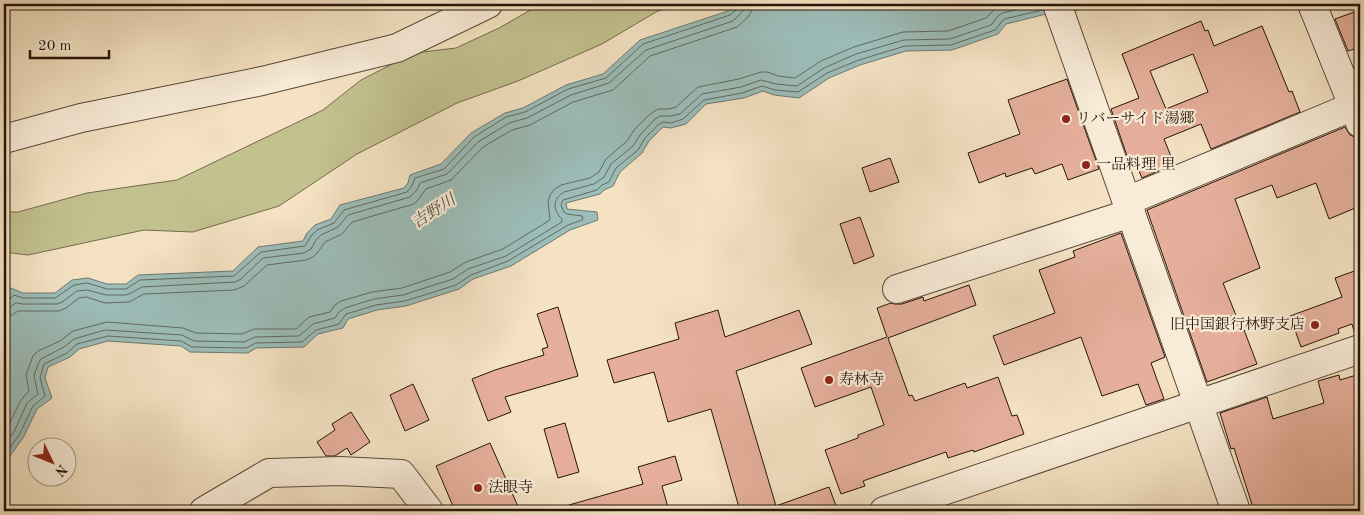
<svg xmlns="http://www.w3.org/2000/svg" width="1364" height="515" font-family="'Old Standard TT','Noto Serif JP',serif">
	<rect width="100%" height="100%" fill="#f4e2c3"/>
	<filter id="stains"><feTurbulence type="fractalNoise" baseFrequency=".004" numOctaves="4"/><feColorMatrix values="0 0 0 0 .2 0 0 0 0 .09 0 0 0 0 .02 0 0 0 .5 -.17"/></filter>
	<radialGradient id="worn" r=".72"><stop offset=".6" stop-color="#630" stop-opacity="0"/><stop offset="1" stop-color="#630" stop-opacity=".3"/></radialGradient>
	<!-- green -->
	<polygon fill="#c2c18f" stroke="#746b4c" points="541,4 678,4 656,12 602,44 518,81 457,103 357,154 279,206 193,232 144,230 28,255 4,252 4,212 18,212 87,193 177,180 323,110 361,80 414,53 456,48 499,28"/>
	<!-- water -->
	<polygon fill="#9cbdb9" stroke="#6d7a72" points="735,4 1088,4 1078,10 1046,14 1006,24 998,34 952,50 906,51 860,65 829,78 799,98 774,95 763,91 744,98 706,104 686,124 671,128 663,127 649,141 642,153 620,172 613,186 604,190 600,194 566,203 567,209 597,212 598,220 570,230 511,266 473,279 459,289 406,306 377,310 348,319 343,328 318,334 304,347 256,348 248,353 190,352 181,346 108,341 79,349 70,357 48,367 45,378 52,398 37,409 23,438 4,464 4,300 11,288 23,293 55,293 72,280 88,278 107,284 126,284 138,275 233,271 258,247 303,241 307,233 315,225 331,219 340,205 404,188 408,183 410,175 441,164 471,133 505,113 523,108 566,85 603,74 640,40 728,11"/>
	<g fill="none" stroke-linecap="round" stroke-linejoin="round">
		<!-- shore -->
		<g stroke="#616960" stroke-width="1">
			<polyline points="4,302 8,301 14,295 23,298 55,298 74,285 87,283 107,289 126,289 140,280 234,276 261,252 305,246 311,236 317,230 334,223 344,210 407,192 412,186 415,178 444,169 474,137 506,117 525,112 568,89 606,78 643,44 730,15 737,9 738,4"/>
			<polyline points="4,308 10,307 16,303 23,304 57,304 62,302 77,291 87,290 106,295 126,295 131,293 142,287 235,282 241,279 263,258 304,253 311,249 316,240 321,235 338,227 348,215 410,197 417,190 420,183 447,174 478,142 509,123 527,118 571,95 609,83 646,50 733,21 742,12 745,4"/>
			<polyline points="4,316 12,315 18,311 59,311 66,308 79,298 86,297 105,303 129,302 144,294 234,290 244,286 267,265 306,260 313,257 317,253 325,242 342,234 352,222 414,204 418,200 426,189 451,180 483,147 512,130 530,125 573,102 613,90 650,56 737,27 748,17 752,10 752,4"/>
			<path d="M 4,433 C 14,419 16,403 29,391 L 26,375 L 33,356 L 38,351 L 60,341 L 73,331 L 107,322 L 183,328 L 196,333 L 242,334 L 254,329 L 296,329 L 309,317 L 330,312 L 335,305 L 341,301 L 372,292 L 402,288 L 450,272 L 466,262 L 503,249 L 550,220 L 548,202 L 550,195 L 555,189 L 561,185 L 590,178 L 599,172 L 606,159 L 627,141 L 634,130 L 650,114 L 658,109 L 669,109 L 676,107 L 698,87 L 739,79 L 761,72 L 767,72 L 778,76 L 795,78 L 821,61 L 854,47 L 903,32 L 948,31 L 986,18 L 996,8 L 1009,4"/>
			<path d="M 4,445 L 14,432 L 27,403 L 38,394 L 34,376 L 38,364 L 41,359 L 64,347 L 74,339 L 105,330 L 182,335 L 194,341 L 244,342 L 255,337 L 299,336 L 313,324 L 335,318 L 339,312 L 345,308 L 374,299 L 403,295 L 453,279 L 468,269 L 506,256 L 562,222 L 562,219 C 553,211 552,199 564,192 L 594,184 L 604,177 L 611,164 L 633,146 L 640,135 L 655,119 L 660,116 L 670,116 L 680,114 L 702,94 L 741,87 L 761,80 L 776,84 L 797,86 L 824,68 L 856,54 L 904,40 L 950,39 L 991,25 L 998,16 L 1002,13 L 1041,4"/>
			<polyline points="4,456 19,435 33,406 45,396 40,378 44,364 67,353 77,344 108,336 181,341 192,347 246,348 256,343 302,342 316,330 339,324 346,314 376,305 405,301 456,285 471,275 508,261 568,225 582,220 583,218 582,216 567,214 564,212 561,205 563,200 597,190 602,185 609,182 616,168 638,150 645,138 659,124 663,122 671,123 683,119 704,100 742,93 762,86 775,90 798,92 827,73 859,60 905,46 951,45 995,30 1004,19 1043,10"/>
		</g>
	</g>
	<!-- building -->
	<g fill="#e5af9b" stroke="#261508" fill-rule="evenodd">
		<polygon points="1360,10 1360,47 1348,51 1335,19"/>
		<path d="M 1201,21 L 1205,31 L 1208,30 L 1214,46 L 1262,26 L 1289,92 L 1292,91 L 1300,112 L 1211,149 L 1201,124 L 1164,139 L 1174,164 L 1142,178 L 1133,157 L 1128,159 L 1111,109 L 1139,98 L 1122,54 ZM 1193,54 L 1208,92 L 1166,109 L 1150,71 Z"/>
		<polygon points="1067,79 1099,169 1068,180 1062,164 1035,174 1032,168 1006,177 1005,173 979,183 968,153 1020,134 1008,100"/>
		<polygon points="1345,127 1350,135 1357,138 1360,146 1360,206 1329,219 1316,183 1277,198 1272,185 1235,199 1260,268 1223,283 1239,323 1241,322 1257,364 1207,382 1147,210"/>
		<polygon points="890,158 899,182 870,192 862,168"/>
		<polygon points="860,217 874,256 854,264 840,224"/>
		<polygon points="1121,233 1165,357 1151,363 1164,399 1146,405 1138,384 1102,396 1081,337 1004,365 993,336 1055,313 1039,270 1075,257 1073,251"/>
		<polygon points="1360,269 1360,334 1355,334 1352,324 1338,329 1339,333 1301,347 1290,316 1342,297 1335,278"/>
		<polygon points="969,285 976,305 888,338 909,396 912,395 915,401 965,383 967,388 998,377 1012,416 1017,415 1024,434 974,452 973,450 948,458 946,452 863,481 865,486 841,494 825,450 858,438 858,435 884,425 871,387 815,407 801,368 887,337 877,308 891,303 894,304 902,304 923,297 924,301"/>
		<polygon points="558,307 578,376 505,397 511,412 488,421 472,379 495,370 544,355 542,349 548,347 537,314"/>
		<polygon points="718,310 725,337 799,310 812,344 736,371 776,506 829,487 838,511 740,511 711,409 668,422 654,372 614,383 607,360 679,339 675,323"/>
		<polygon points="1360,374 1360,511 1254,511 1234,448 1231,449 1220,413 1267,397 1273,419 1324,403 1318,381 1339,375 1340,380"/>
		<polygon points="413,384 429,420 405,431 390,395"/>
		<polygon points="351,412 370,442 351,455 347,448 335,456 326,456 317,442 335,430 332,424"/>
		<polygon points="565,423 579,472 558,478 544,429"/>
		<polygon points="490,443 520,511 455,511 436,466"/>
		<polygon points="675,456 682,480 662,486 669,511 570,511 569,505 643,484 638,467"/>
	</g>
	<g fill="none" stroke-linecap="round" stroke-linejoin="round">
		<defs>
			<g id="street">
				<polyline points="1057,4 1236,511"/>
				<polyline points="1312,4 1360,123"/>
				<polyline points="4,139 81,118 262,81 397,48 488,4"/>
				<polyline points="1127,201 1354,106"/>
				<polyline points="897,289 1131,213"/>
				<polyline points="204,511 269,473 340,471 401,474 429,511"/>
				<polyline points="884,511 1360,349"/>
			</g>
		</defs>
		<!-- street casing -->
		<use href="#street" stroke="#5a4837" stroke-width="30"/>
		<!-- street -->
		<use href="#street" stroke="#f8ecd8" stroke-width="28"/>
	</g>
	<!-- markers -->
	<g fill="#8f2418" stroke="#f8ecd8" stroke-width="2">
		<circle cx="1066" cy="119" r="5"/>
		<circle cx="1086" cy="165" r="5"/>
		<circle cx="1315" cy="325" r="5"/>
		<circle cx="829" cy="380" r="5"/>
		<circle cx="478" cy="488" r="5"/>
	</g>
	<g text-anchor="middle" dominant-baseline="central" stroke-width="4.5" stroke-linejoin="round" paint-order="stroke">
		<!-- poi labels -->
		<g font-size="15" fill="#261508" stroke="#f8ecd8" text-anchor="start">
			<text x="1076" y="119">リバーサイド湯郷</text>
			<text x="1096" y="165">一品料理 里</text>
			<text x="1305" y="325" text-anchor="end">旧中国銀行林野支店</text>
			<text x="839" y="380">寿林寺</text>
			<text x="488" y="488">法眼寺</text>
		</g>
		<!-- water labels -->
		<g font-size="16" font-style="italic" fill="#4f5046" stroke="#f8ecd8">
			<text transform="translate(434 212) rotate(-33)">吉野川</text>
		</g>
	</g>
	<!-- margin -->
	<rect width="1364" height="515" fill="none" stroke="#f4e2c3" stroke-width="20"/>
	<rect x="5" y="5" width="1354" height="505" fill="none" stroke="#261508" stroke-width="2.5"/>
	<rect x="10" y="10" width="1344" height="495" fill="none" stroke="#261508"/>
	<!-- north arrow -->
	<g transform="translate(52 462) rotate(133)"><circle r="24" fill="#f8ecd8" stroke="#a49685"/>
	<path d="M0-4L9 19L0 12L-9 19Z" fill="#8f2418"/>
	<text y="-8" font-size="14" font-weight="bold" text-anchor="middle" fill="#261508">N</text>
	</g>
	<!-- scale -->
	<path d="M30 50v8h79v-8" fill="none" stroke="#261508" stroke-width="2.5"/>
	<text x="38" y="50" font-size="15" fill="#261508" stroke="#f8ecd8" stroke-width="4" paint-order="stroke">20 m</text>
	<rect width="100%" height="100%" filter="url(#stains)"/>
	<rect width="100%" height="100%" fill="url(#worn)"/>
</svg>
